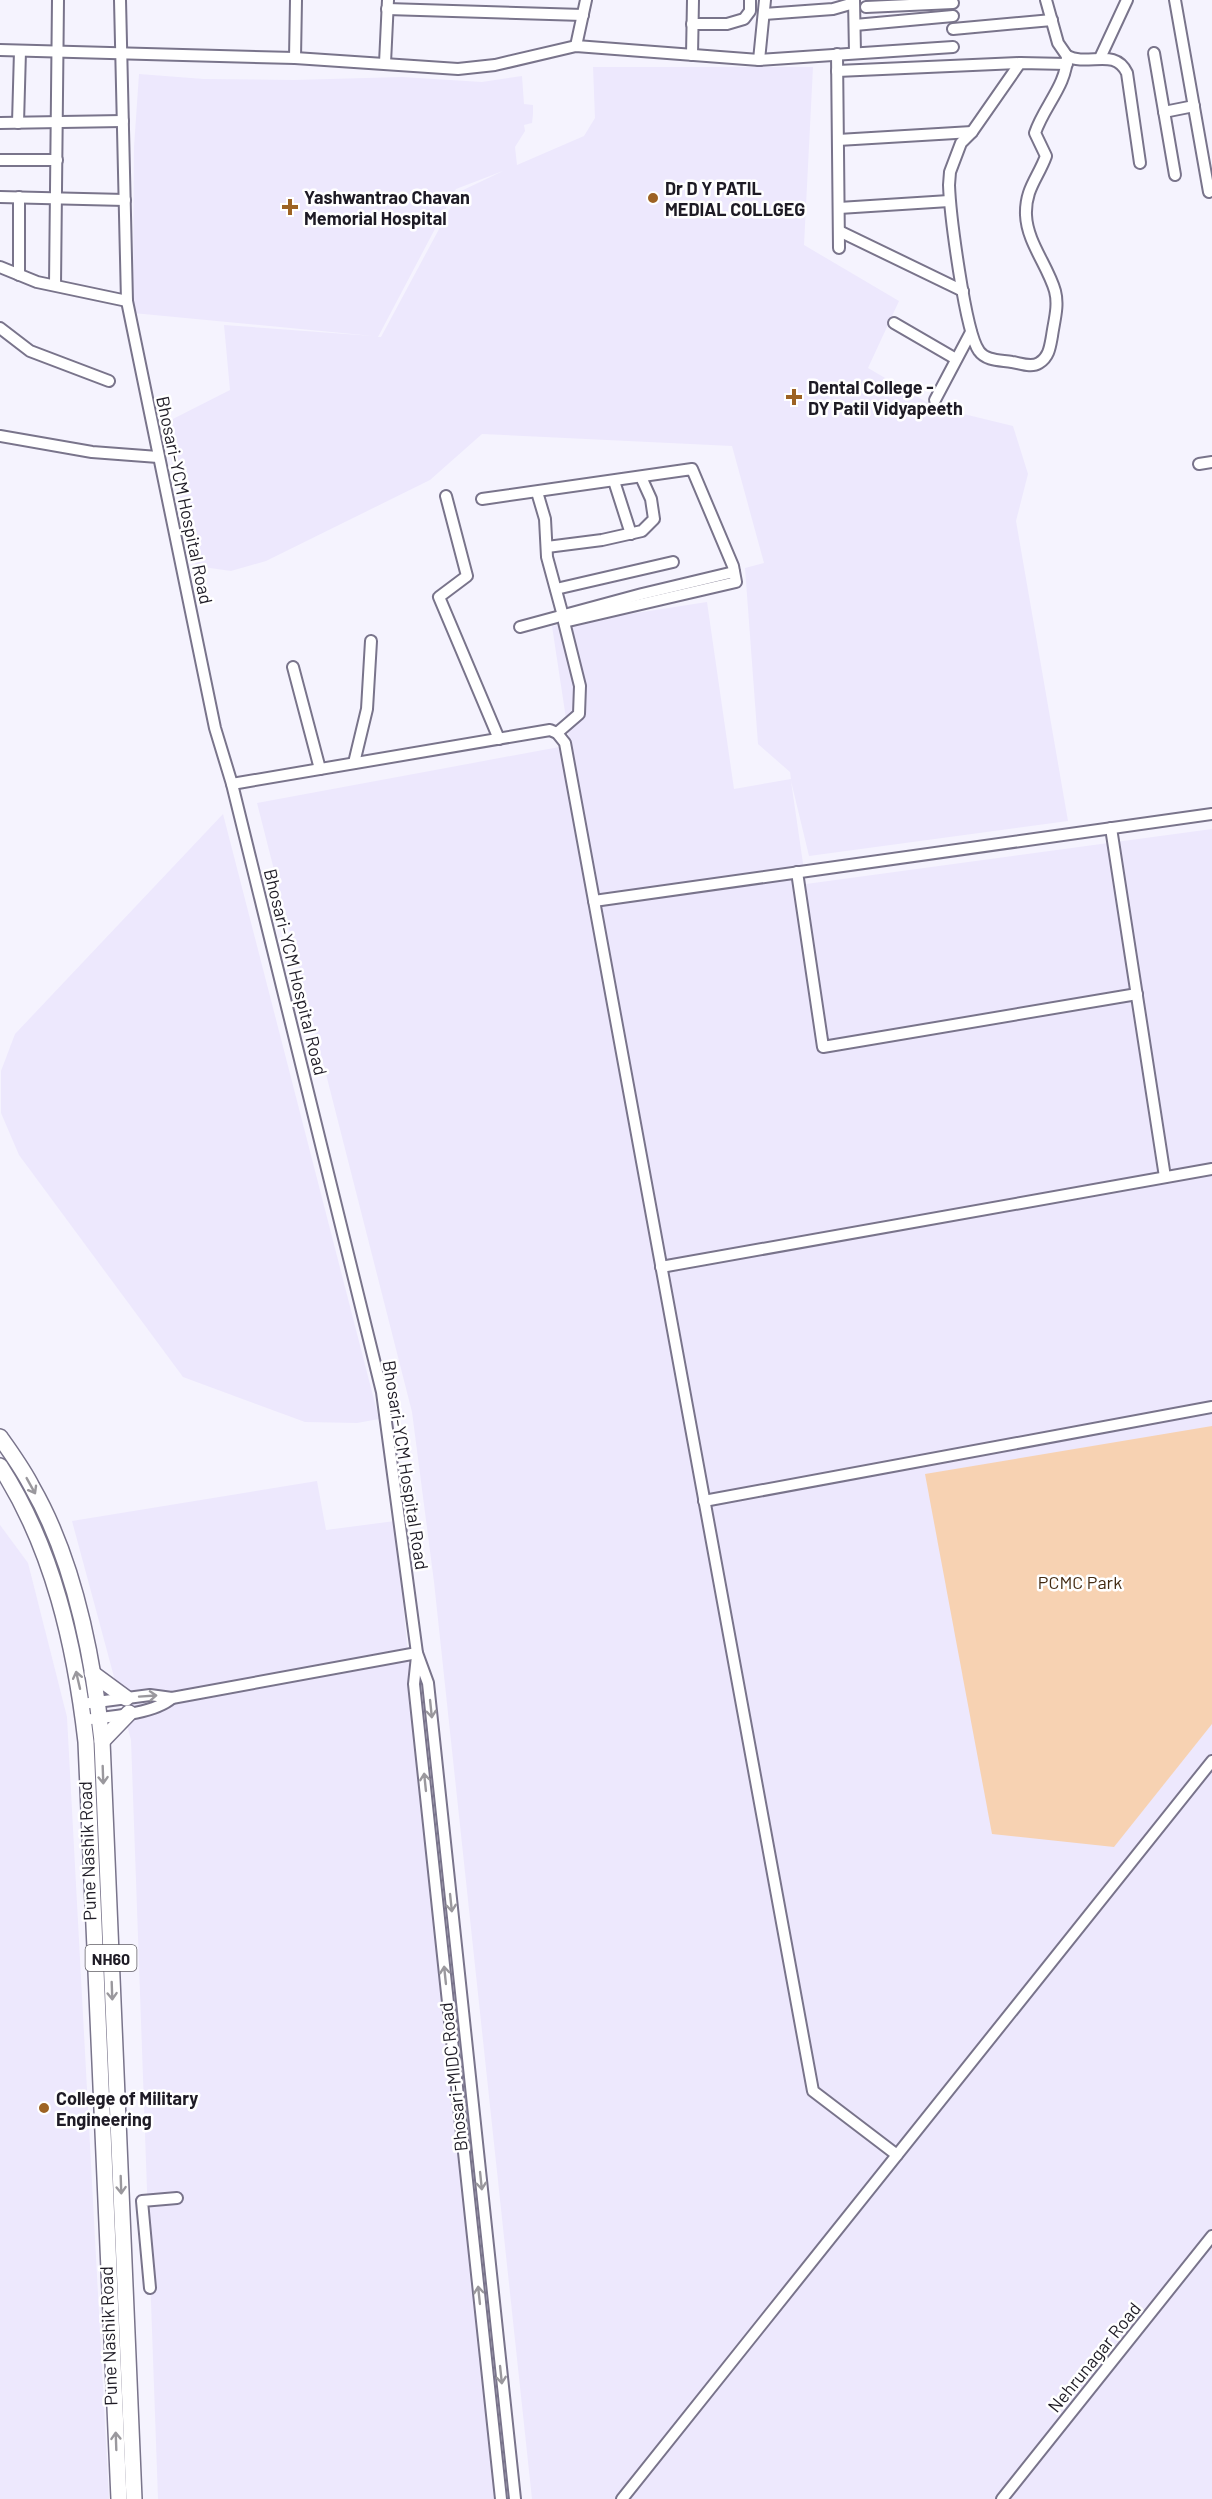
<svg xmlns="http://www.w3.org/2000/svg" width="1212" height="2499" font-family="Barlow,sans-serif">
	<rect width="100%" height="100%" fill="#f5f3fe"/>
	<!-- built -->
	<g fill="#ede8fd" fill-rule="evenodd">
		<path d="M 593,67 L 813,67 L 804,245 L 899,301 L 868,368 L 935,407 L 1013,426 L 1028,474 L 1016,521 L 1068,821 L 809,856 L 791,781 L 806,884 L 1212,829 L 1212,2499 L 532,2499 L 434,1582 L 412,1412 L 257,803 L 570,745 L 552,626 L 707,602 L 734,789 L 791,779 L 790,772 L 758,744 L 745,568 L 764,563 L 732,446 L 482,434 L 430,480 L 266,561 L 231,571 L 196,566 L 163,424 L 230,390 L 224,325 L 373,336 L 133,313 L 134,147 L 139,74 L 204,79 L 294,80 L 402,77 L 482,82 L 522,76 L 524,104 L 533,105 L 533,114 L 532,123 L 524,125 L 525,131 L 515,147 L 517,165 L 584,136 L 595,118 ZM 503,171 L 459,192 L 381,337 L 378,337 L 456,189 Z"/>
		<polygon points="223,814 379,1419 357,1423 305,1422 183,1377 19,1155 1,1113 1,1071 15,1034"/>
		<polygon points="317,1481 326,1530 395,1521 437,1951 500,2499 158,2499 131,1740 72,1521"/>
		<polygon points="0,1525 28,1563 67,1717 109,2499 0,2499"/>
	</g>
	<!-- green -->
	<polygon fill="#f7d2b2" points="1212,1426 1212,1724 1114,1847 992,1834 925,1474"/>
	<g fill="none" stroke-linecap="round" stroke-linejoin="round">
		<defs>
			<g id="minor">
				<polyline points="120,0 127,301 215,728 232,784 382,1392 417,1653 428,1683 515,2499"/>
				<polyline points="854,0 855,53"/>
				<polyline points="1046,0 1058,43 1067,56"/>
				<polyline points="1175,0 1209,192"/>
				<polyline points="866,7 953,3"/>
				<polyline points="387,9 583,15"/>
				<polyline points="764,14 833,9 854,3"/>
				<polyline points="692,24 727,24 744,19 750,11 750,0"/>
				<polyline points="855,25 953,16"/>
				<polyline points="953,29 1052,20"/>
				<polyline points="576,46 586,0"/>
				<polyline points="0,50 295,58 458,69 495,65 576,46 759,60 953,47"/>
				<polyline points="1154,53 1175,175"/>
				<polyline points="837,54 839,248"/>
				<polyline points="692,55 693,0"/>
				<path d="M 1067,56 C 1088,67 1115,47 1127,73 L 1140,163"/>
				<polyline points="295,58 296,0"/>
				<polyline points="1100,58 1127,0"/>
				<polyline points="759,60 765,0"/>
				<polyline points="385,63 388,0"/>
				<path d="M 1020,63 L 972,132 L 961,143 L 950,172 L 949,185 C 950,213 965,332 979,351 C 986,361 1000,360 1012,362 C 1020,363 1031,368 1039,363 C 1049,357 1050,347 1052,336 C 1054,321 1059,306 1055,291 C 1048,266 1027,242 1026,215 C 1025,189 1038,178 1046,156 L 1035,133 C 1044,106 1067,85 1067,56"/>
				<polyline points="837,71 1020,63 1067,64"/>
				<polyline points="1164,112 1194,106"/>
				<polyline points="0,123 123,121"/>
				<polyline points="18,123 20,51"/>
				<polyline points="838,140 972,132"/>
				<polyline points="0,160 57,160"/>
				<polyline points="0,197 125,200"/>
				<polyline points="839,208 949,201"/>
				<polyline points="839,231 963,291"/>
				<polyline points="0,267 37,282 127,301"/>
				<polyline points="19,275 19,197"/>
				<polyline points="55,285 58,0"/>
				<polyline points="894,323 956,359"/>
				<polyline points="0,328 30,351 109,381"/>
				<polyline points="935,400 971,332"/>
				<polyline points="0,436 92,452 158,457"/>
				<polyline points="1199,464 1212,462"/>
				<polyline points="614,481 631,534"/>
				<polyline points="537,492 545,519 547,557 563,616"/>
				<polyline points="446,496 467,576 439,597 499,739"/>
				<polyline points="482,499 692,469 733,566 736,582 564,622 580,686 579,714 557,733"/>
				<polyline points="547,547 602,540 642,531 654,519 651,499 641,477"/>
				<polyline points="556,589 673,562"/>
				<polyline points="520,627 642,594 734,572"/>
				<polyline points="293,667 320,769"/>
				<polyline points="354,763 367,709 371,641"/>
				<polyline points="232,784 550,730 557,733 565,743 813,2091 897,2155"/>
				<polyline points="1111,828 1165,1177"/>
				<polyline points="797,872 823,1047 1137,994"/>
				<polyline points="594,901 1212,814"/>
				<polyline points="661,1267 1212,1169"/>
				<polyline points="704,1501 1212,1407"/>
				<polyline points="417,1656 414,1684 501,2499"/>
				<polyline points="82,1704 150,1695 172,1698 417,1653"/>
				<path d="M 83,1720 C 108,1717 154,1714 172,1698"/>
				<polyline points="150,2288 142,2201 177,2198"/>
				<polyline points="622,2499 1212,1761"/>
				<polyline points="1002,2499 1212,2236"/>
			</g>
			<g id="highway">
				<path d="M 0,1437 C 11,1453 23,1469 32,1487 C 74,1560 93,1657 102,1741 L 134,2499"/>
				<path d="M 0,1466 C 53,1548 75,1646 86,1742 L 119,2499"/>
				<polyline points="92,1673 126,1698"/>
				<polyline points="102,1741 129,1713"/>
			</g>
		</defs>
		<!-- minor casing -->
		<use href="#minor" stroke="#79748b" stroke-width="14"/>
		<!-- highway casing -->
		<use href="#highway" stroke="#79748b" stroke-width="18"/>
		<!-- minor -->
		<use href="#minor" stroke="#fff" stroke-width="10"/>
		<!-- highway -->
		<use href="#highway" stroke="#fff" stroke-width="15"/>
	</g>
	<!-- one-way arrows -->
	<defs><path id="oneway-shaft" d="M-6 0H5M1.5-3L5.5 0L1.5 3" fill="none" stroke-width="1.6" stroke-linecap="round" stroke-linejoin="round" transform="scale(1.5)"/></defs>
	<g stroke="#9a989d">
		<use href="#oneway-shaft" transform="translate(31 1486) rotate(61)"/>
		<use href="#oneway-shaft" transform="translate(78 1680) rotate(-103)"/>
		<use href="#oneway-shaft" transform="translate(148 1696) rotate(-4)"/>
		<use href="#oneway-shaft" transform="translate(431 1709) rotate(84)"/>
		<use href="#oneway-shaft" transform="translate(103 1775) rotate(88)"/>
		<use href="#oneway-shaft" transform="translate(425 1782) rotate(-96)"/>
		<use href="#oneway-shaft" transform="translate(451 1903) rotate(84)"/>
		<use href="#oneway-shaft" transform="translate(445 1975) rotate(-96)"/>
		<use href="#oneway-shaft" transform="translate(112 1991) rotate(88)"/>
		<use href="#oneway-shaft" transform="translate(481 2181) rotate(84)"/>
		<use href="#oneway-shaft" transform="translate(121 2185) rotate(88)"/>
		<use href="#oneway-shaft" transform="translate(479 2295) rotate(-96)"/>
		<use href="#oneway-shaft" transform="translate(501 2375) rotate(84)"/>
		<use href="#oneway-shaft" transform="translate(116 2441) rotate(-92)"/>
	</g>
	<!-- markers -->
	<g fill="#9d6223" stroke="#fff" stroke-width="2">
		<circle cx="653" cy="198" r="6"/>
		<path d="M287 198h6v6h6v6h-6v6h-6v-6h-6v-6h6z"/>
		<path d="M791 388h6v6h6v6h-6v6h-6v-6h-6v-6h6z"/>
		<circle cx="44" cy="2108" r="6"/>
	</g>
	<g text-anchor="middle" dominant-baseline="central" stroke-width="5" stroke-linejoin="round" paint-order="stroke">
		<!-- shield labels -->
		<rect fill="#fff" stroke="#625f66" stroke-width="1.5" x="85.5" y="1945" width="51" height="26" rx="4.5"/>
		<g font-size="16" font-weight="bold" fill="#1e1b25">
			<text x="111" y="1958">NH60</text>
		</g>
		<!-- poi labels -->
		<g font-size="18" font-weight="bold" fill="#1e1b25" stroke="#fff" text-anchor="start">
			<text x="665" y="188">Dr D Y PATIL<tspan x="665" dy="21">MEDIAL COLLGEG</tspan></text>
			<text x="304" y="197">Yashwantrao Chavan<tspan x="304" dy="21">Memorial Hospital</tspan></text>
			<text x="808" y="387">Dental College -<tspan x="808" dy="21">DY Patil Vidyapeeth</tspan></text>
			<text x="56" y="2098">College of Military<tspan x="56" dy="21">Engineering</tspan></text>
		</g>
		<!-- street labels -->
		<g font-size="18" fill="#1e1b25" stroke="#fff">
			<text transform="translate(185 500) rotate(78)">Bhosari-YCM Hospital Road</text>
			<text transform="translate(296 972) rotate(76)">Bhosari-YCM Hospital Road</text>
			<text transform="translate(406 1465) rotate(81)">Bhosari-YCM Hospital Road</text>
			<text transform="translate(87 1851) rotate(-92)">Pune Nashik Road</text>
			<text transform="translate(453 2077) rotate(-96)">Bhosari-MIDC Road</text>
			<text transform="translate(108 2336) rotate(-92)">Pune Nashik Road</text>
			<text transform="translate(1094 2357) rotate(-51)">Nehrunagar Road</text>
		</g>
		<!-- park labels -->
		<g font-size="18" fill="#432a11" stroke="#fff">
			<text x="1080" y="1582">PCMC Park</text>
		</g>
	</g>
</svg>
